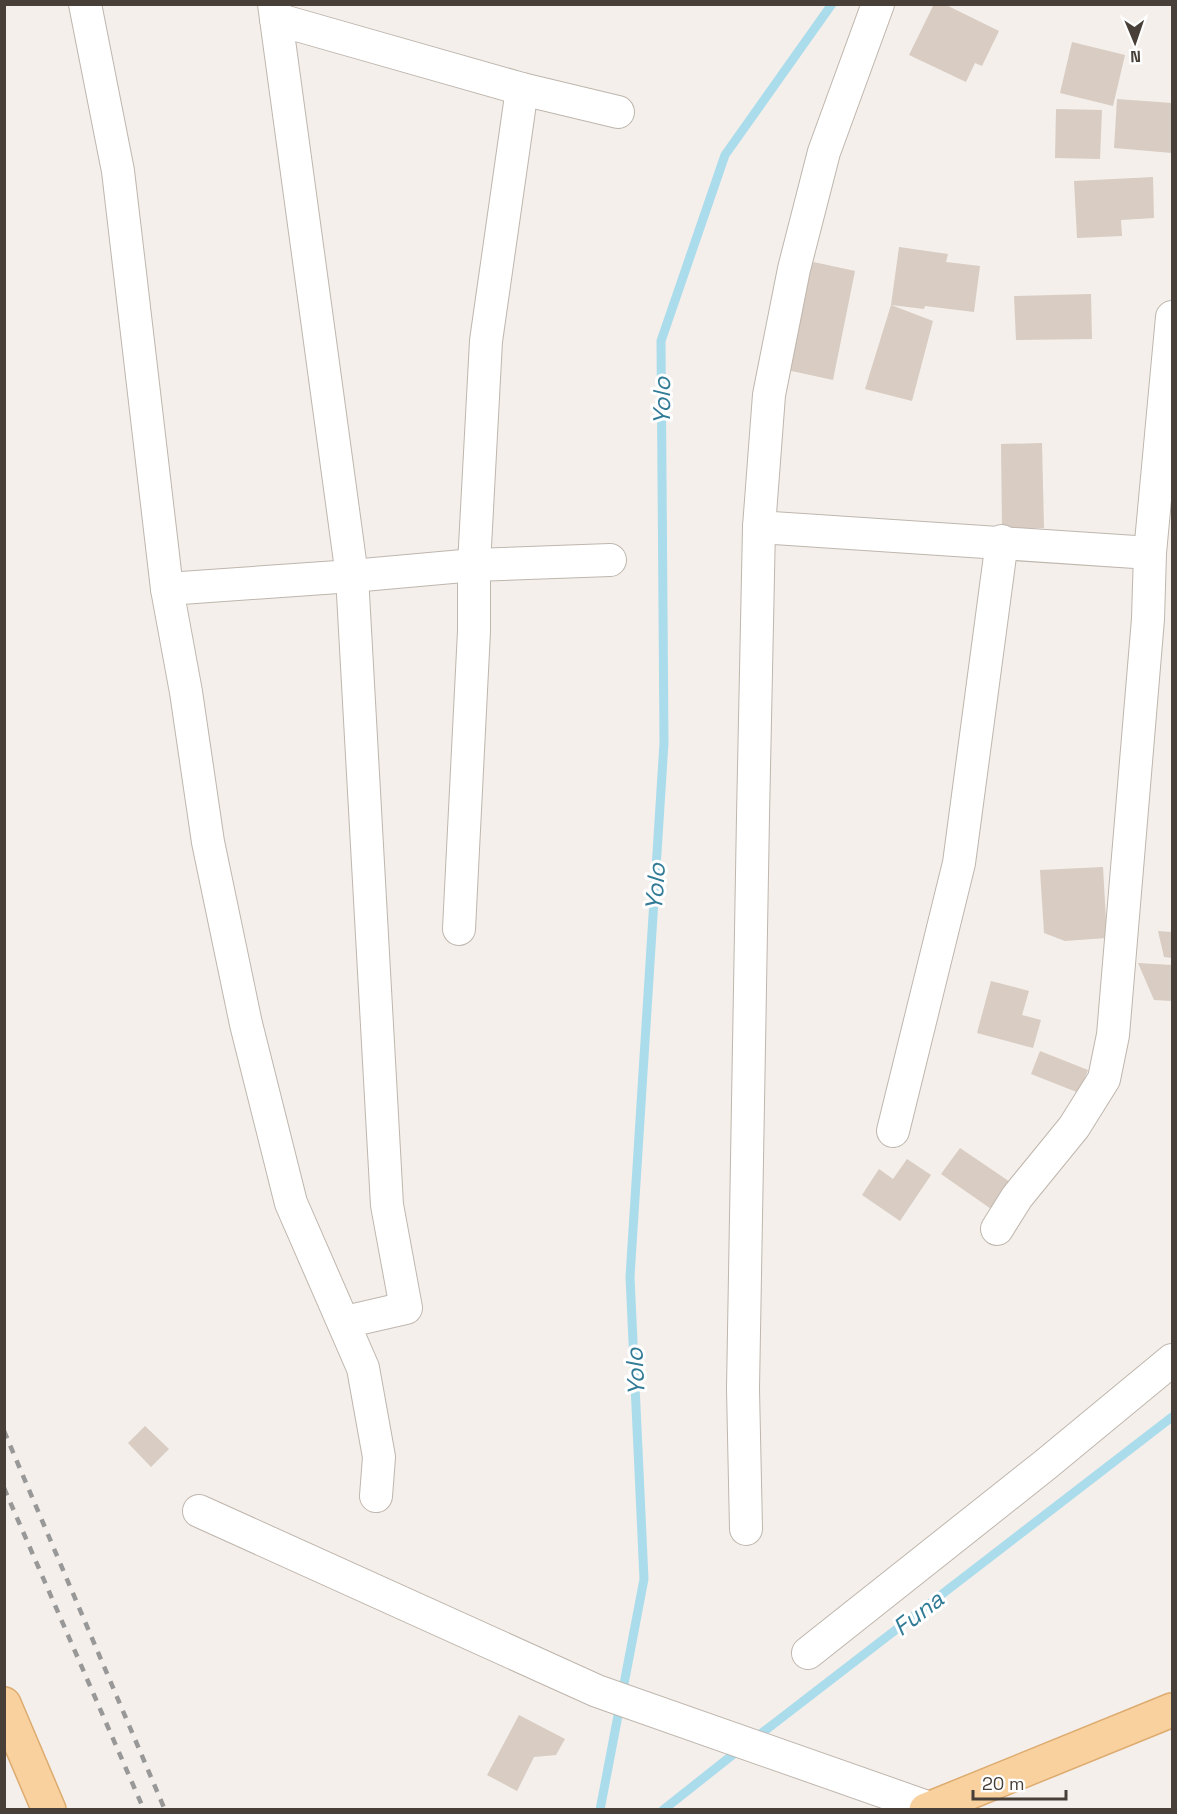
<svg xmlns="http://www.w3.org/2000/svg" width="1177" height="1814" font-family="'Space Grotesk',sans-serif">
	<rect width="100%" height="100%" fill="#f4efea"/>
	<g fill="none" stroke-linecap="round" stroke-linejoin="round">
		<!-- stream -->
		<g stroke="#abdcec" stroke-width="9">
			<polyline points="754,1739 1172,1417"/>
			<polyline points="600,1810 644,1579 630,1277 664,743 661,341 725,155 832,4"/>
			<polyline points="663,1810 740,1749"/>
		</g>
	</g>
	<!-- building -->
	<g fill="#d8ccc3">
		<polygon points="934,4 944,4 999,31 982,66 975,63 966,82 909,55"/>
		<polygon points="1072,42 1125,55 1113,106 1060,93"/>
		<polygon points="1117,99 1172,103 1172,153 1114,148"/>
		<polygon points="1056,109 1102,110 1100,159 1055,158"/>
		<polygon points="1153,177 1154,218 1121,220 1122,236 1077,238 1074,181"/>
		<polygon points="899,247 948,254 946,262 980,266 974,312 925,306 924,309 891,305"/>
		<polygon points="809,261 855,271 833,380 787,370"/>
		<polygon points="1091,294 1092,339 1016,340 1014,296"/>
		<polygon points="891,305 933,321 912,401 865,389"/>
		<polygon points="1042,443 1044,528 1002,529 1001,444"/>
		<polygon points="1103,867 1107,938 1065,941 1044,933 1040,870"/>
		<polygon points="1158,931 1172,932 1172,958 1164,957"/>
		<polygon points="1138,963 1172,965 1172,1001 1154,1000"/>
		<polygon points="991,981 1029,991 1022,1015 1041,1020 1033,1048 977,1033"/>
		<polygon points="1040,1051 1088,1070 1079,1093 1031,1074"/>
		<polygon points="960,1148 1013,1184 994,1211 941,1174"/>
		<polygon points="907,1159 931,1175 900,1221 862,1195 879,1169 893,1179"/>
		<polygon points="145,1426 169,1449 151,1467 128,1443"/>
		<polygon points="519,1715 565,1739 556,1755 534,1757 517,1791 487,1775"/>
	</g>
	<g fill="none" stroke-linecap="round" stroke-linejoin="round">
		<defs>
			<g id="minor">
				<polyline points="85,4 118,171 167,589 186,692 208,842 246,1024 291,1203 363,1368 379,1457 376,1496"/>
				<polyline points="274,4 352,576 387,1205 406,1308 345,1322"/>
				<polyline points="276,19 522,89 618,112"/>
				<polyline points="759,527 1150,553"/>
				<polyline points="167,589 352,576 474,565 610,560"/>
				<polyline points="459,929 474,631 474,565 486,341 522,89"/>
				<polyline points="893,1131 959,863 1002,541"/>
				<polyline points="997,1229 1017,1197 1074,1127 1104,1079 1113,1035 1148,619 1150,553 1172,317"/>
				<polyline points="199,1511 597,1691 930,1808"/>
				<polyline points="746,1529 743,1389 753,816 759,527 769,395 794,269 824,152 878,4"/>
				<polyline points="808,1653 1045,1465 1172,1360"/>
			</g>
			<g id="major">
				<polyline points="4,1704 49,1810"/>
				<polyline points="926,1810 1172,1710"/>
			</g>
		</defs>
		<!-- minor casing -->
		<use href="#minor" stroke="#bfb6ad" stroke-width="34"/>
		<!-- major casing -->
		<use href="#major" stroke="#ddab6f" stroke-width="36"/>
		<!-- minor -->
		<use href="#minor" stroke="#fff" stroke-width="32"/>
		<!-- major -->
		<use href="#major" stroke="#f8d19f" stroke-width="33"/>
		<!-- rail -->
		<g stroke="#989898" stroke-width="4.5" stroke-dasharray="8 8" stroke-linecap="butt">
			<polyline points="4,1431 165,1810"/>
			<polyline points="4,1488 144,1810"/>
		</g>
	</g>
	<g text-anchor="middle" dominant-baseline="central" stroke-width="6" stroke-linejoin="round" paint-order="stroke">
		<!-- water labels -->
		<g font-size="24" font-style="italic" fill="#317b96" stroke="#fff">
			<text transform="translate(661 401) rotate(-90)">Yolo</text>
			<text transform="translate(655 887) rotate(-86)">Yolo</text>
			<text transform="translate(635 1372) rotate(-93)">Yolo</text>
			<text transform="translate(918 1613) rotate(-38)">Funa</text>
		</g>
	</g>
	<!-- border -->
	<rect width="1177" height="1814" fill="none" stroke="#473f38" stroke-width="12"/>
	<!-- north arrow -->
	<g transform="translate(1135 42) rotate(178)" stroke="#ffffff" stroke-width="4.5" paint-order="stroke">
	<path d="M0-4.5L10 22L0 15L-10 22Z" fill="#473f38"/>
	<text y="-9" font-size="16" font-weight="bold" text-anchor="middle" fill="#473f38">N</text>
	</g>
	<!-- scale -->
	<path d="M973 1790v9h93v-9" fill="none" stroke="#473f38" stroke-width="3"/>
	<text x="982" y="1790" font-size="18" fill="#473f38" stroke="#ffffff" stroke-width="4.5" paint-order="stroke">20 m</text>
</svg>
